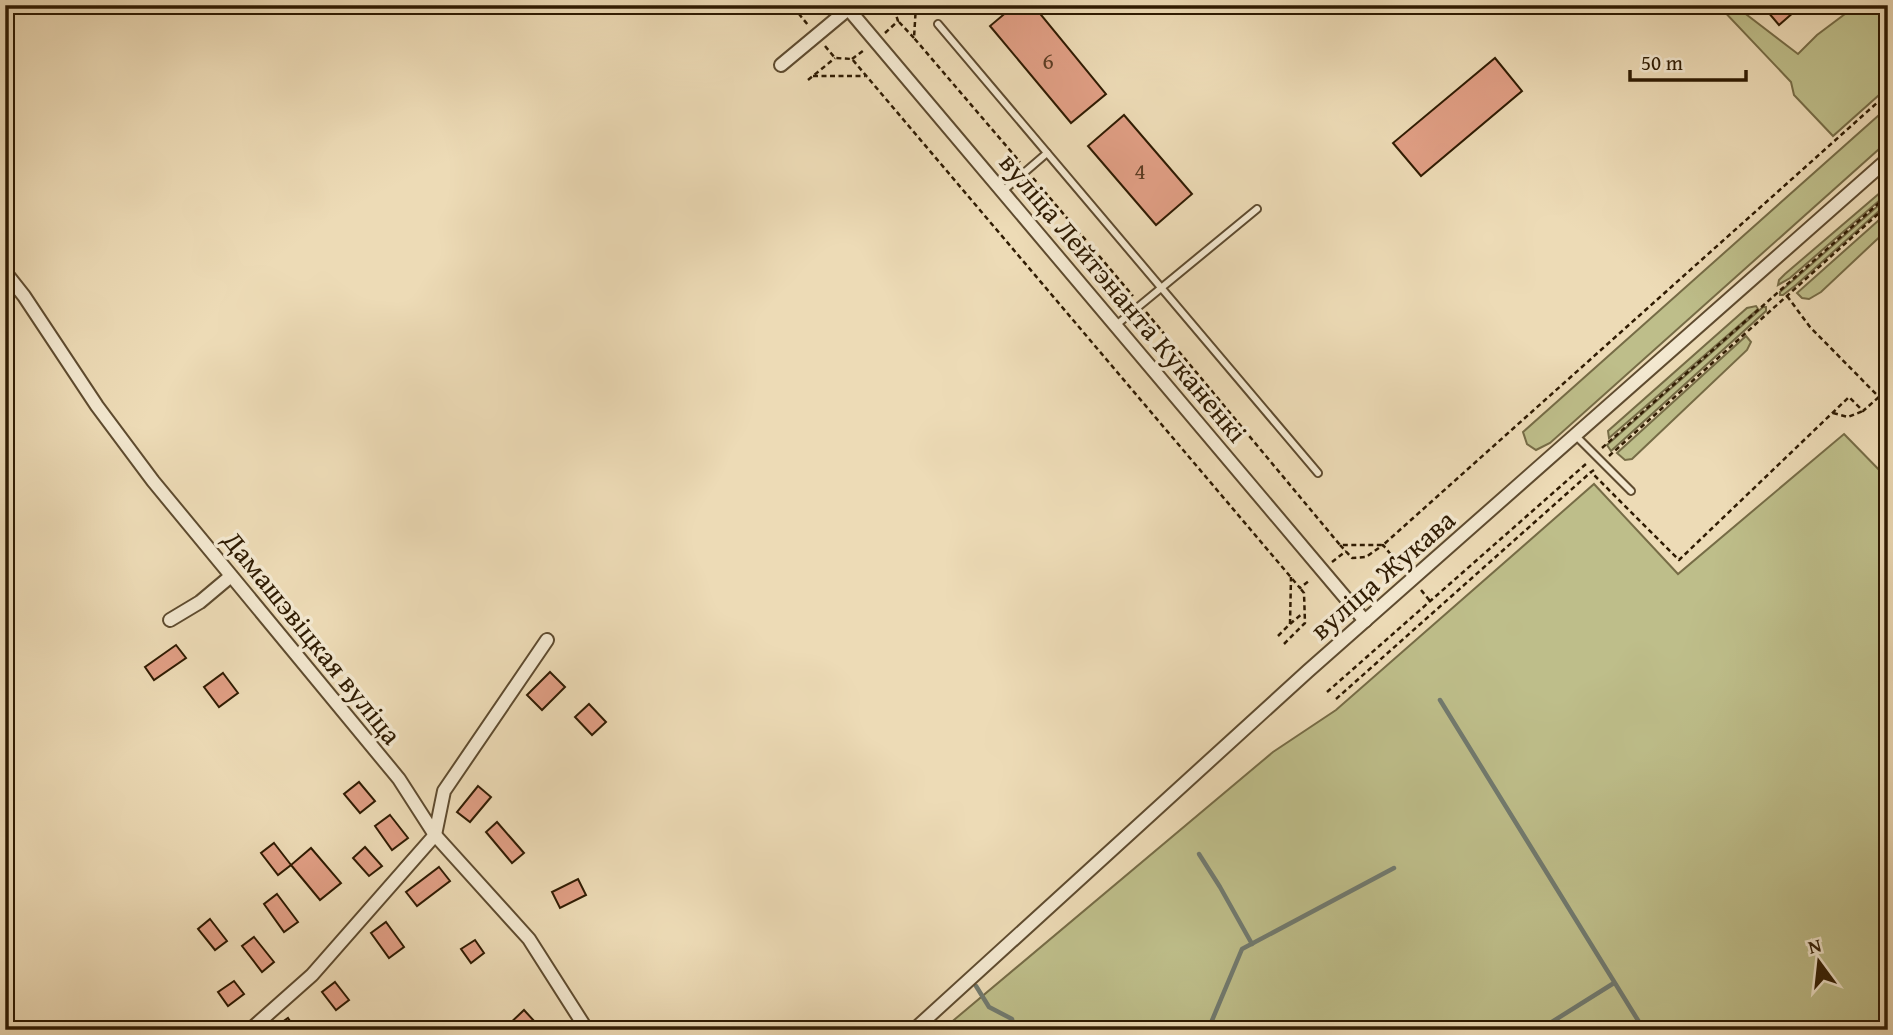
<svg xmlns="http://www.w3.org/2000/svg" width="1893" height="1035" font-family="'Gentium Book Plus',serif">
	<rect width="100%" height="100%" fill="#eddbb6"/>
	<filter id="stains"><feTurbulence type="fractalNoise" baseFrequency=".00286" numOctaves="4"/><feColorMatrix values="0 0 0 0 .2 0 0 0 0 .09 0 0 0 0 .02 0 0 0 .5 -.17"/></filter>
	<radialGradient id="worn" r=".72"><stop offset=".6" stop-color="#630" stop-opacity="0"/><stop offset="1" stop-color="#630" stop-opacity=".3"/></radialGradient>
	<!-- green -->
	<g fill="#bebe8a" stroke="#766c46" stroke-width="2">
		<polygon points="1718,5 1734,5 1798,54 1817,35 1857,5 1888,5 1888,87 1833,136 1794,95 1791,82"/>
		<polygon points="1888,107 1888,141 1550,443 1536,450 1527,444 1523,432"/>
		<polygon points="1888,186 1888,193 1790,278 1778,285 1779,280 1785,274"/>
		<polygon points="1888,197 1888,203 1796,285 1783,295 1780,295 1780,292"/>
		<polygon points="1888,212 1888,229 1821,292 1809,299 1802,298 1797,293"/>
		<polygon points="1756,306 1758,309 1609,438 1608,431 1747,308"/>
		<polygon points="1763,307 1766,307 1766,311 1611,451 1607,445"/>
		<polygon points="1746,336 1751,342 1747,350 1632,459 1625,460 1617,453"/>
		<polygon points="1844,434 1888,479 1888,1030 942,1030 1273,752 1336,710 1594,484 1678,574"/>
	</g>
	<g fill="none" stroke-linecap="round" stroke-linejoin="round">
		<!-- stream -->
		<g stroke="#717a6f" stroke-width="4.5">
			<polyline points="1440,700 1644,1030"/>
			<polyline points="1199,854 1220,887 1252,944"/>
			<polyline points="976,986 989,1007 1012,1019 1014,1030"/>
			<polyline points="1208,1030 1242,949 1394,868"/>
			<polyline points="1539,1030 1614,983"/>
		</g>
	</g>
	<!-- building -->
	<g fill="#e19f85" stroke="#2f1b02" stroke-width="2">
		<polygon points="1015,5 1033,5 1106,94 1071,123 990,26"/>
		<polygon points="1762,5 1802,5 1779,25"/>
		<polygon points="1495,58 1522,91 1421,176 1393,143"/>
		<polygon points="1124,115 1192,194 1156,225 1088,146"/>
		<polygon points="176,645 186,658 154,680 145,667"/>
		<polygon points="550,672 565,687 542,710 527,695"/>
		<polygon points="223,673 238,693 219,707 204,687"/>
		<polygon points="589,704 606,722 592,735 575,717"/>
		<polygon points="359,782 375,801 360,813 344,794"/>
		<polygon points="478,786 491,797 470,822 457,812"/>
		<polygon points="390,815 408,838 392,850 375,826"/>
		<polygon points="497,822 524,853 512,863 486,832"/>
		<polygon points="274,843 291,865 278,875 261,853"/>
		<polygon points="365,847 382,866 369,876 353,858"/>
		<polygon points="311,848 341,883 320,900 291,865"/>
		<polygon points="439,867 450,881 417,906 406,892"/>
		<polygon points="578,879 586,895 560,908 552,892"/>
		<polygon points="277,894 298,922 284,932 264,904"/>
		<polygon points="210,919 227,941 215,950 198,929"/>
		<polygon points="386,922 404,947 389,958 371,933"/>
		<polygon points="254,937 274,962 262,972 242,946"/>
		<polygon points="475,940 484,953 471,963 461,949"/>
		<polygon points="234,981 244,994 228,1006 218,992"/>
		<polygon points="335,982 349,1000 336,1010 322,992"/>
		<polygon points="524,1010 535,1022 526,1030 503,1030"/>
		<polygon points="288,1018 296,1030 271,1030"/>
	</g>
	<g fill="none" stroke-linecap="round" stroke-linejoin="round">
		<defs>
			<g id="service">
				<polyline points="938,24 1318,473"/>
				<polyline points="1003,191 1047,153"/>
				<polyline points="1115,326 1257,209"/>
				<polyline points="1576,436 1631,491"/>
			</g>
			<g id="minor">
				<polyline points="845,5 1365,621"/>
				<polyline points="781,65 853,5"/>
				<polyline points="5,272 24,296 97,406 153,481 399,779 435,835 529,939 587,1030"/>
				<polyline points="170,620 200,602 231,576"/>
				<polyline points="250,1030 312,975 435,835 444,791 547,640"/>
				<polyline points="914,1030 1308,671 1888,159"/>
			</g>
		</defs>
		<!-- service casing -->
		<use href="#service" stroke="#5e4b2f" stroke-width="10"/>
		<!-- minor casing -->
		<use href="#minor" stroke="#5e4b2f" stroke-width="16"/>
		<!-- path -->
		<g stroke="#2f1b02" stroke-width="2.5" stroke-dasharray="5 3.5" stroke-linecap="butt">
			<polyline points="800,5 799,14 808,25"/>
			<polyline points="916,5 914,38 1020,162"/>
			<polyline points="899,22 914,38"/>
			<polyline points="885,33 898,21 896,15 898,5"/>
			<polyline points="825,46 835,58 852,59 1300,588 1310,580"/>
			<polyline points="852,59 864,50"/>
			<polyline points="813,76 865,76"/>
			<polyline points="808,80 835,58"/>
			<polyline points="1033,178 1133,296"/>
			<polyline points="1787,296 1810,327 1879,397"/>
			<polyline points="1146,312 1340,545 1383,545 1888,93"/>
			<polyline points="1833,413 1848,417 1863,411"/>
			<polyline points="1602,448 1888,195"/>
			<polyline points="1609,456 1888,205"/>
			<polyline points="1594,470 1591,472 1679,560 1849,397 1863,411 1888,389"/>
			<polyline points="1340,545 1352,558 1366,557 1383,545 1403,569"/>
			<polyline points="1332,562 1346,551"/>
			<polyline points="1421,590 1430,601"/>
			<polyline points="1290,624 1303,613"/>
			<polyline points="1278,636 1290,624 1291,577"/>
			<polyline points="1284,644 1305,623 1304,593 1300,588"/>
			<polyline points="1327,692 1587,463"/>
			<polyline points="1336,699 1591,472"/>
		</g>
		<!-- service -->
		<use href="#service" stroke="#f3e8d0" stroke-width="6"/>
		<!-- minor -->
		<use href="#minor" stroke="#f3e8d0" stroke-width="12"/>
	</g>
	<g text-anchor="middle" dominant-baseline="central" stroke-width="7" stroke-linejoin="round" paint-order="stroke">
		<!-- number labels -->
		<g font-size="24" fill="#5c3c23">
			<text x="1048" y="60">6</text>
			<text x="1140" y="170">4</text>
		</g>
		<!-- street labels -->
		<g font-size="28" fill="#2f1b02" stroke="#f3e8d0">
			<text transform="translate(1124 297) rotate(50)">вуліца Лейтэнанта Куканенкі</text>
			<text transform="translate(1382 574) rotate(-41)">вуліца Жукава</text>
			<text transform="translate(313 637) rotate(51)">Дамашэвіцкая вуліца</text>
		</g>
	</g>
	<!-- margin -->
	<rect width="1893" height="1035" fill="none" stroke="#eddbb6" stroke-width="28"/>
	<rect x="7" y="7" width="1879" height="1021" fill="none" stroke="#2f1b02" stroke-width="3.5"/>
	<rect x="14" y="14" width="1865" height="1007" fill="none" stroke="#2f1b02" stroke-width="2"/>
	<!-- north arrow -->
	<g transform="translate(1819 962) rotate(345)" stroke="#f3e8d0" stroke-width="5" paint-order="stroke">
	<path d="M0-5L12 26L0 18L-12 26Z" fill="#2f1b02"/>
	<text y="-10" font-size="19" font-weight="bold" text-anchor="middle" fill="#2f1b02">N</text>
	</g>
	<!-- scale -->
	<path d="M1630 70v10h116v-10" fill="none" stroke="#2f1b02" stroke-width="3.5"/>
	<text x="1641" y="70" font-size="21" fill="#2f1b02" stroke="#f3e8d0" stroke-width="5" paint-order="stroke">50 m</text>
	<rect width="100%" height="100%" filter="url(#stains)"/>
	<rect width="100%" height="100%" fill="url(#worn)"/>
</svg>
